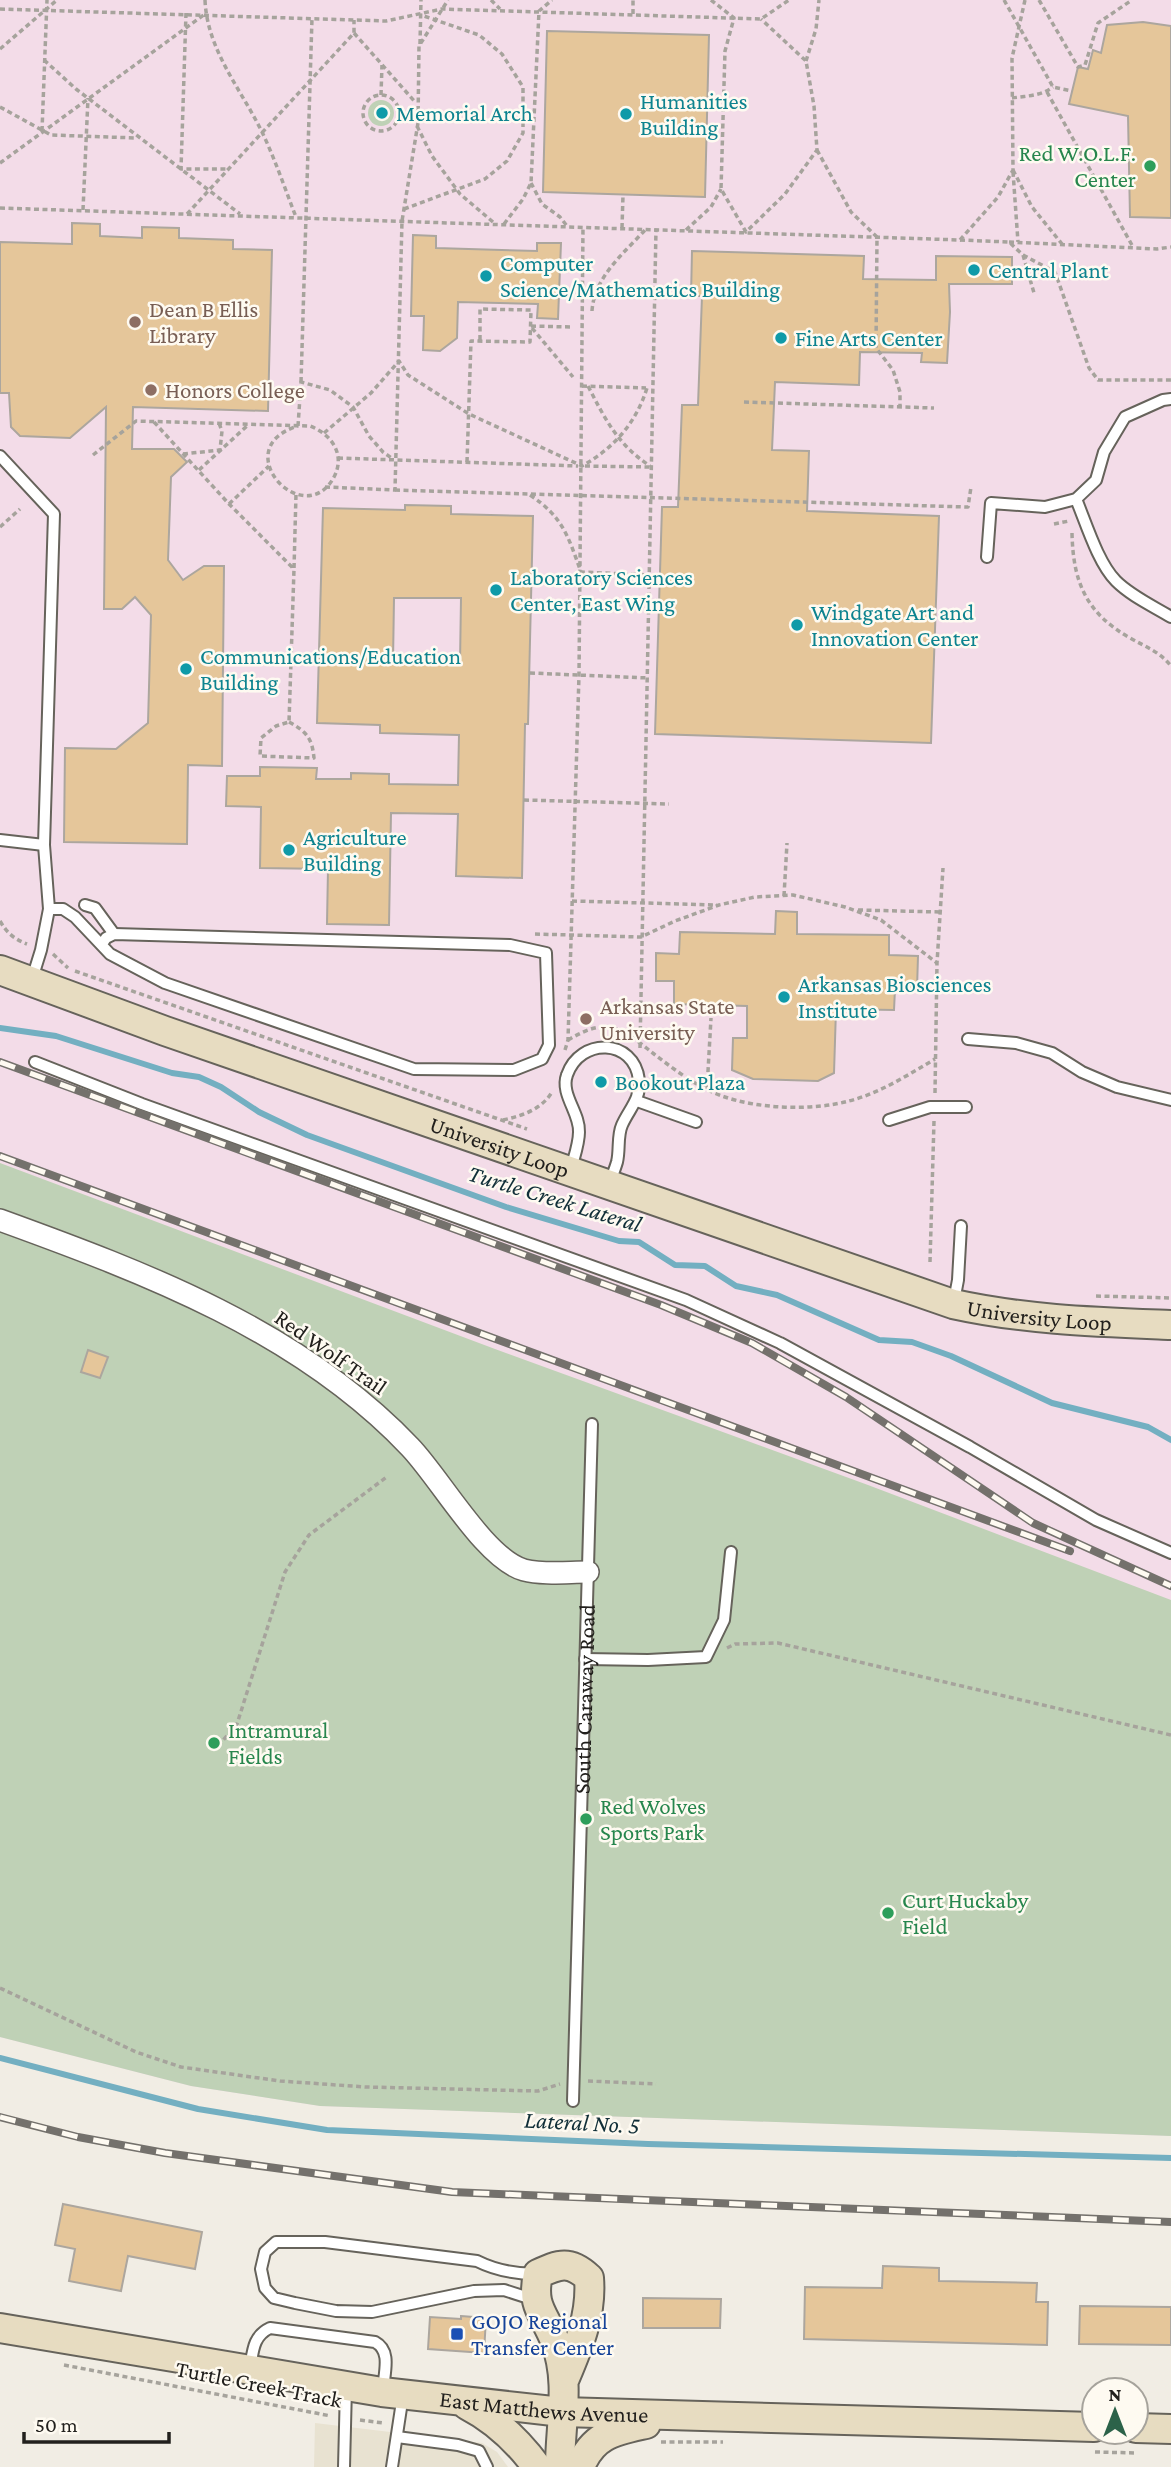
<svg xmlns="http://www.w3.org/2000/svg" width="1171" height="2467" font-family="'Crimson Pro',serif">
	<rect width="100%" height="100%" fill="#f1ede4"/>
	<!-- built -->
	<polygon fill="#e8e2d1" points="315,2423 482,2443 497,2452 508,2467 314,2467"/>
	<!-- education -->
	<polygon fill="#f3dce8" points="0,0 1171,0 1171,2136 320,2106 191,2086 0,2037"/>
	<!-- green -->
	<g fill="#bfd1b6">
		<circle cx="381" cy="113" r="13"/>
		<polygon points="0,1163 495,1349 868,1485 1171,1600 1171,2136 320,2106 191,2086 0,2037"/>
	</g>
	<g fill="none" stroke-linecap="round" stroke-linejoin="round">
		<!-- stream -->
		<g stroke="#73afc1" stroke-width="6">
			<polyline points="0,1028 56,1036 172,1073 199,1077 221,1087 259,1112 307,1135 506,1207 619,1241 639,1242 675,1265 705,1266 736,1286 777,1295 879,1340 912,1342 951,1356 1052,1403 1148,1427 1171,1440"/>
			<polyline points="0,2058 198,2109 327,2130 648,2144 1171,2158"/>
		</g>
	</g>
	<!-- building -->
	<g fill="#e5c69a" stroke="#aca69e" stroke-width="2" fill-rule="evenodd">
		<polygon points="1143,22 1171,26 1171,218 1130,217 1128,116 1069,104 1078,67 1088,69 1093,50 1101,53 1107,25"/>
		<polygon points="547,31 709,35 705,197 543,192"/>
		<polygon points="72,223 100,224 100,236 142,238 142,227 179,228 179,238 233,240 233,249 272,250 268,411 133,407 132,449 174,449 187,462 171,477 168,560 183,580 204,566 224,566 222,766 188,765 187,844 64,842 65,748 116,749 148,723 151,615 135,597 122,609 104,609 106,407 70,438 20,436 11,427 9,393 0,393 0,242 72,244"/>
		<polygon points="413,235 436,236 436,248 537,251 537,243 561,243 558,319 537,318 538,304 458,302 457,338 440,351 423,350 424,316 411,316"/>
		<polygon points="692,251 864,256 863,279 936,280 936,256 1012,257 1012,284 949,284 950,312 947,363 921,362 922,353 860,352 859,385 775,382 772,450 809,451 807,511 939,516 931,743 655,734 662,507 678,507 682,405 698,405 702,296 691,296"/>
		<path d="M 405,505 L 451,506 L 451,514 L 533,516 L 528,724 L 525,724 L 522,878 L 456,876 L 458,814 L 391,813 L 389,925 L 327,924 L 328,869 L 260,868 L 261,807 L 226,806 L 227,776 L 260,776 L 260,767 L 317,768 L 316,779 L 351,779 L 351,773 L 389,774 L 389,784 L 458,785 L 459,735 L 380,733 L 380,725 L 317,723 L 323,508 L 405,510 ZM 394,598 L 461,598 L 460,663 L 393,662 Z"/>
		<polygon points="776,911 797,912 797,934 889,935 889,955 918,956 917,989 895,989 894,1010 836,1009 834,1073 818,1081 753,1079 732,1070 733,1038 747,1038 747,1006 674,1004 674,981 656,981 656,953 679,954 680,932 775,934"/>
		<polygon points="88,1350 108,1357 100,1378 81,1372"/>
		<polygon points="63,2204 202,2232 195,2269 128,2256 121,2291 69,2281 75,2249 55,2245"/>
		<polygon points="883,2266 939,2268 939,2281 1037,2283 1036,2302 1048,2302 1047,2345 804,2339 805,2287 882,2288"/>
		<polygon points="643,2298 721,2299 720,2328 643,2328"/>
		<polygon points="1080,2306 1171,2307 1171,2345 1079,2344"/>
		<polygon points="461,2316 486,2318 484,2353 428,2349 430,2317 461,2319"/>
	</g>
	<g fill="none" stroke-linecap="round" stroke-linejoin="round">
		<defs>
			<g id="lane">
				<polyline points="0,456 54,514 44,845 49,909 41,950 32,979"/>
				<path d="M 1076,499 C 1086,523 1098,563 1116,581 C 1131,596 1153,606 1171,617"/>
				<polyline points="987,557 991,503 1045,507 1076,499 1096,480 1104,452 1125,417 1163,400 1171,399"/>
				<polyline points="0,840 44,845"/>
				<polyline points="85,905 95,908 114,934"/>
				<polyline points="49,909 63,909 75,917 110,954 165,983 414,1069 514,1070 542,1059 549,1045 546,953 510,945 114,934 106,938 102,944"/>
				<polyline points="968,1039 1016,1043 1052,1053 1082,1072 1117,1087 1171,1100"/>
				<polyline points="35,1062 142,1104 686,1300 780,1343 970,1447 1096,1520 1171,1553"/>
				<polyline points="637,1101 696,1122"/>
				<polyline points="889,1120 930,1107 966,1107"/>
				<path d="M 571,1169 C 574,1157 579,1144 579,1132 C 580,1113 560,1094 567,1075 C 580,1037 634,1038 639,1080 C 641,1099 629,1109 622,1125 C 617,1136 620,1150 617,1162 C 615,1169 612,1176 610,1182"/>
				<polyline points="954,1301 958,1280 961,1226"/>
				<polyline points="585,1659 648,1660 706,1657 724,1620 731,1552"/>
				<path id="s1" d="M 573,2101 L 592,1424"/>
				<path d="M 535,2300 L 504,2290 L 474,2291 L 372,2312 L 336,2311 L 295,2303 L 274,2298 L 265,2288 L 261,2269 L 265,2252 L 276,2242 L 325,2242 L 477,2261 C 497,2271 515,2274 537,2274"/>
				<path d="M 250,2368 C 253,2351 253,2336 270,2328 L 375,2342 C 392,2351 384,2373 383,2390"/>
				<polyline points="397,2437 458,2445 479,2451 487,2467"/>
				<polyline points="344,2467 346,2387"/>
				<polyline points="392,2467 403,2395"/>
			</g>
			<path id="street" d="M 0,1220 C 146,1273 300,1331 410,1447 C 440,1478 485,1559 524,1570 C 543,1575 568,1572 588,1572"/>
			<g id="secondary">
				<path id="s2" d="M 0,970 L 165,1031 L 953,1304 C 1026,1320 1096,1322 1171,1325"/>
				<path id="s3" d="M 0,2328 L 382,2392 L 562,2412 L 1094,2427"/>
				<path d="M 467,2405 C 496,2420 518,2441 537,2467"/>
				<polyline points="1136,2428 1171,2429"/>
				<path d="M 560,2467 C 560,2425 571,2381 555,2341 C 544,2313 531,2307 538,2274 C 559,2264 570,2260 589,2278 C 592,2314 579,2345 565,2378"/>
				<path d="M 580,2467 C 593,2434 615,2431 646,2424"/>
			</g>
		</defs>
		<!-- lane casing -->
		<use href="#lane" stroke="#66635b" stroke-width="14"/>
		<!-- street casing -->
		<use href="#street" stroke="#66635b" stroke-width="24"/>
		<!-- secondary casing -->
		<use href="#secondary" stroke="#66635b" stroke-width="32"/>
		<!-- path -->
		<g stroke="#a6a39c" stroke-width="3.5" stroke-dasharray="5 3.5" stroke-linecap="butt">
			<path d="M 205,0 C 207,50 241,89 262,132 C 275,159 285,189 296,217"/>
			<polyline points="491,0 500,9"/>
			<polyline points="711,0 734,18 725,51 721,189 746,232 785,194 817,150 814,106 806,61 761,19"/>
			<polyline points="1004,0 1053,87 1072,91"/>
			<polyline points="1039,0 1078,67 1085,65 1098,23 1132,0"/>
			<polyline points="0,9 386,21 442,9 761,19 789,0"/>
			<polyline points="186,13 181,169 228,169"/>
			<polyline points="633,14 633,0"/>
			<polyline points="354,33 416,103"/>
			<polyline points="420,44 421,0"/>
			<polyline points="0,49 57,0"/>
			<polyline points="44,60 76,89 240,214"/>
			<polyline points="806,61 816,29 819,0"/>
			<polyline points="1047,92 1133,247"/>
			<circle cx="381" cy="113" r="18"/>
			<polyline points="381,95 382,65"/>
			<path d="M 1012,98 C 1026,96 1041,96 1053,87"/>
			<polyline points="0,107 51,135 136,138"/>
			<polyline points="399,112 417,112"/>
			<polyline points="417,126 432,156 460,194 493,222"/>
			<polyline points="42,131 47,0"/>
			<polyline points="817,150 851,212 877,237 876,348 893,370 900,392 900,406"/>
			<polyline points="0,163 205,14"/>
			<polyline points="1013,170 1032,207 1062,244"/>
			<polyline points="1013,172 1018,242"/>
			<polyline points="531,183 542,204 560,217 567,226"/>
			<polyline points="0,208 960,240 998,197 1013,170 1012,58 1025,0"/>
			<polyline points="404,209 485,179 507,161 523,133 523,87 502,54 479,35 421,15"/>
			<polyline points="83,210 88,98"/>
			<polyline points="187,214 354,33 354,20"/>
			<polyline points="504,224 523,199 531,183 539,11 552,0"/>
			<polyline points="622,228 623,195"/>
			<polyline points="686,230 711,207 721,189"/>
			<polyline points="960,240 1009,242 1023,255 1034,293"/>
			<polyline points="1009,242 1157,249 1171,247"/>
			<polyline points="1023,255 1055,272 1089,368 1098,380 1171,380"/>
			<path d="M 592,311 C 594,277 625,252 646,229"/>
			<polyline points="531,326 570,327"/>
			<polyline points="532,328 573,377"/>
			<polyline points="301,382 312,18"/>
			<polyline points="582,386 646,388"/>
			<path d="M 588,386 C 605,419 618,445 650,466"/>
			<polyline points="744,402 934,408"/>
			<polyline points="154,422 229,504 294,569 296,494"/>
			<polyline points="298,426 301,382 330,390 353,407 369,436 383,452 393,459"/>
			<path d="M 324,433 L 371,393 L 399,361 L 408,375 L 469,414 L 582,466 C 614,448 636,423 647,388"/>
			<polyline points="183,454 220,450 222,431 219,423"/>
			<path d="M 93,455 L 136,421 L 310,426 C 331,434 346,454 334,477 C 304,533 225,448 298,426"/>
			<polyline points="338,458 578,466"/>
			<polyline points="467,462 471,341 530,342 531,310 480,309 480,341"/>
			<polyline points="585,466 651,467"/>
			<polyline points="199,470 248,425"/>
			<polyline points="325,487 395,490 402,221 418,123 419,46 448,0"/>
			<polyline points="395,490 968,507 971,487"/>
			<path d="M 530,495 C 563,517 568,536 581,572 L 649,575"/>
			<polyline points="229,504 269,466"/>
			<polyline points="1054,524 1069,521"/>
			<polyline points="0,527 20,509"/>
			<path d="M 1072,533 C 1073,582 1086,613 1130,638 C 1146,647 1160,652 1171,666"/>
			<polyline points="530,673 649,678"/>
			<path d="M 289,722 C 307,732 312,738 314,758 L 260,756 L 261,738 L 276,726 L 289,722 L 294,569"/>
			<polyline points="524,800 669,804"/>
			<polyline points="784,896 787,843"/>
			<polyline points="572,901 717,905"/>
			<polyline points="858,910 940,912"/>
			<path d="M 0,921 C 7,933 14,939 27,944"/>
			<polyline points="535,934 641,937 675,921 719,905 755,897 793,895 845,907 881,920 937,963"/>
			<polyline points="53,954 68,968"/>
			<polyline points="75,971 527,1129"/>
			<path d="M 568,1040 C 580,1033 595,1025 609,1027 C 626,1030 641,1044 654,1054 C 675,1070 697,1087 722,1096 C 758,1109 812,1111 849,1101 C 880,1093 908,1075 935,1059"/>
			<polyline points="640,1048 656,229"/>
			<polyline points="565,1050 568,1040 579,675 583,227"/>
			<polyline points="707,1089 711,1018"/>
			<polyline points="935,1093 937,963 943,868"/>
			<path d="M 503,1120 C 522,1116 542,1109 552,1092"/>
			<polyline points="930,1262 934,1121"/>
			<polyline points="1096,1296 1171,1298"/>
			<polyline points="727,1648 735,1644 778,1643 1171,1735"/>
			<polyline points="218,1746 237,1724 285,1572 309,1535 388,1476"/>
			<polyline points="0,1988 136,2052 181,2067 280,2081 366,2087 538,2091 560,2084"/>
			<polyline points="588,2081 656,2084"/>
			<polyline points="64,2365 331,2416"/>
			<polyline points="360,2420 383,2423"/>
			<polyline points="661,2442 723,2442"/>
			<polyline points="1095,2452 1136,2453"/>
		</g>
		<!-- lane -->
		<use href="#lane" stroke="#fff" stroke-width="10"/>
		<!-- street -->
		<use href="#street" stroke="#fff" stroke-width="21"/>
		<!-- secondary -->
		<use href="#secondary" stroke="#e7dcc1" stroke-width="28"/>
		<defs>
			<g id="rail">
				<polyline points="0,1062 661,1305 752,1343 846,1397 1033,1523 1171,1586"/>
				<polyline points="0,1156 1070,1551"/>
				<polyline points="0,2117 78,2137 165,2153 452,2192 1171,2222"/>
			</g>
		</defs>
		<!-- rail casing -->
		<use href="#rail" stroke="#74716c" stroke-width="8"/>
		<!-- rail -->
		<use href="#rail" stroke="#fefaf1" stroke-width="5" stroke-dasharray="16" stroke-linecap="butt"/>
	</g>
	<!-- markers -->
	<g fill="#0f9aa8" stroke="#fefaf1" stroke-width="2.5">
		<circle cx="382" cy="113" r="7"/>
		<circle cx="626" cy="114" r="7"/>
		<circle cx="974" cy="270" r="7"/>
		<circle cx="486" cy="276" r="7"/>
		<circle cx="781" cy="338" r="7"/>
		<circle cx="496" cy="590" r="7"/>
		<circle cx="797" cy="625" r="7"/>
		<circle cx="186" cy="669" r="7"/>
		<circle cx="289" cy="850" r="7"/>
		<circle cx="784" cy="997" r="7"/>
		<circle cx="601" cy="1082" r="7"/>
	</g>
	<g fill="#2e9e5b" stroke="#fefaf1" stroke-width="2.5">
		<circle cx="1150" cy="166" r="7"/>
		<circle cx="214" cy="1743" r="7"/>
		<circle cx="586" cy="1819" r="7"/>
		<circle cx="888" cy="1913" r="7"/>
	</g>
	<g fill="#8d6e63" stroke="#fefaf1" stroke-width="2.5">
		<circle cx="135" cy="322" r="7"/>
		<circle cx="151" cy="390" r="7"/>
		<circle cx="586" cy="1019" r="7"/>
	</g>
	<rect fill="#1a4fb4" stroke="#fefaf1" stroke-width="2.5" x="450" y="2327" width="14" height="14" rx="3.5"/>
	<g text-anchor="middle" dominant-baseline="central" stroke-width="5" stroke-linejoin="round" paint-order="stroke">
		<!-- culture labels -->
		<g font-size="23" fill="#0d838f" stroke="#fefaf1" text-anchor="start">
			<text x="640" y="101">Humanities<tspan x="640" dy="26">Building</tspan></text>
			<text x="396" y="113">Memorial Arch</text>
			<text x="500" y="263">Computer<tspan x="500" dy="26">Science/Mathematics Building</tspan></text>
			<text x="988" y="270">Central Plant</text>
			<text x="795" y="338">Fine Arts Center</text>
			<text x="510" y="577">Laboratory Sciences<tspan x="510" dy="26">Center, East Wing</tspan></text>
			<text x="811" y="612">Windgate Art and<tspan x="811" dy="26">Innovation Center</tspan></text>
			<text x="200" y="656">Communications/Education<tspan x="200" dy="26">Building</tspan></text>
			<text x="303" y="837">Agriculture<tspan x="303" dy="26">Building</tspan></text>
			<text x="798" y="984">Arkansas Biosciences<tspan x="798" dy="26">Institute</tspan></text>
			<text x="615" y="1082">Bookout Plaza</text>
		</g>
		<!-- leisure labels -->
		<g font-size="23" fill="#27864d" stroke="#fefaf1" text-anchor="start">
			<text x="1136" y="153" text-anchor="end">Red W.O.L.F.<tspan x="1136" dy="26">Center</tspan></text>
			<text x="228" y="1730">Intramural<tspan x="228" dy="26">Fields</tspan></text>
			<text x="600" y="1806">Red Wolves<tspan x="600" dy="26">Sports Park</tspan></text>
			<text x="902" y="1900">Curt Huckaby<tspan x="902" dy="26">Field</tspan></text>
		</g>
		<!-- education labels -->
		<g font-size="23" fill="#785e54" stroke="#fefaf1" text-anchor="start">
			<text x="149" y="309">Dean B Ellis<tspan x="149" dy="26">Library</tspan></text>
			<text x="165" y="390">Honors College</text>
			<text x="600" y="1006">Arkansas State<tspan x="600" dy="26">University</tspan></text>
		</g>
		<!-- street labels -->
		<g font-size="23" fill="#22201d" stroke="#fefaf1">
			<text stroke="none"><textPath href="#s2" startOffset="530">University Loop</textPath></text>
			<text stroke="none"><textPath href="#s2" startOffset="1097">University Loop</textPath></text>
			<text transform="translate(331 1352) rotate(35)">Red Wolf Trail</text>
			<text stroke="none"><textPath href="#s1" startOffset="402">South Caraway Road</textPath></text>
			<text transform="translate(259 2384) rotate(11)">Turtle Creek Track</text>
			<text stroke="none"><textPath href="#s3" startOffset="550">East Matthews Avenue</textPath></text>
		</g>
		<!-- transit labels -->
		<g font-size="23" fill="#164399" stroke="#fefaf1" text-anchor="start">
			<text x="471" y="2321">GOJO Regional<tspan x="471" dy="26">Transfer Center</tspan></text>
		</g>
		<!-- water labels -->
		<g font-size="24" font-style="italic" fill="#112f38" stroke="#fefaf1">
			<text transform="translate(555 1198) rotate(17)">Turtle Creek Lateral</text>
			<text transform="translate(582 2122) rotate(3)">Lateral No. 5</text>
		</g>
	</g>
	<!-- north arrow -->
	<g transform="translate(1115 2411)"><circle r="33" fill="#fefaf1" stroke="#a6a39c" stroke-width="2"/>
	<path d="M0-5L12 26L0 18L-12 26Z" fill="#2c6249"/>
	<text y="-10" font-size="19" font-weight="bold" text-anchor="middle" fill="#22201d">N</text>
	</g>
	<!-- scale -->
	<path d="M24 2432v10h145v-10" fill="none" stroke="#22201d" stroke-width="3.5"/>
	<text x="35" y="2432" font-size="21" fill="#22201d" stroke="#fefaf1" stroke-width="5" paint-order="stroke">50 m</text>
</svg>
